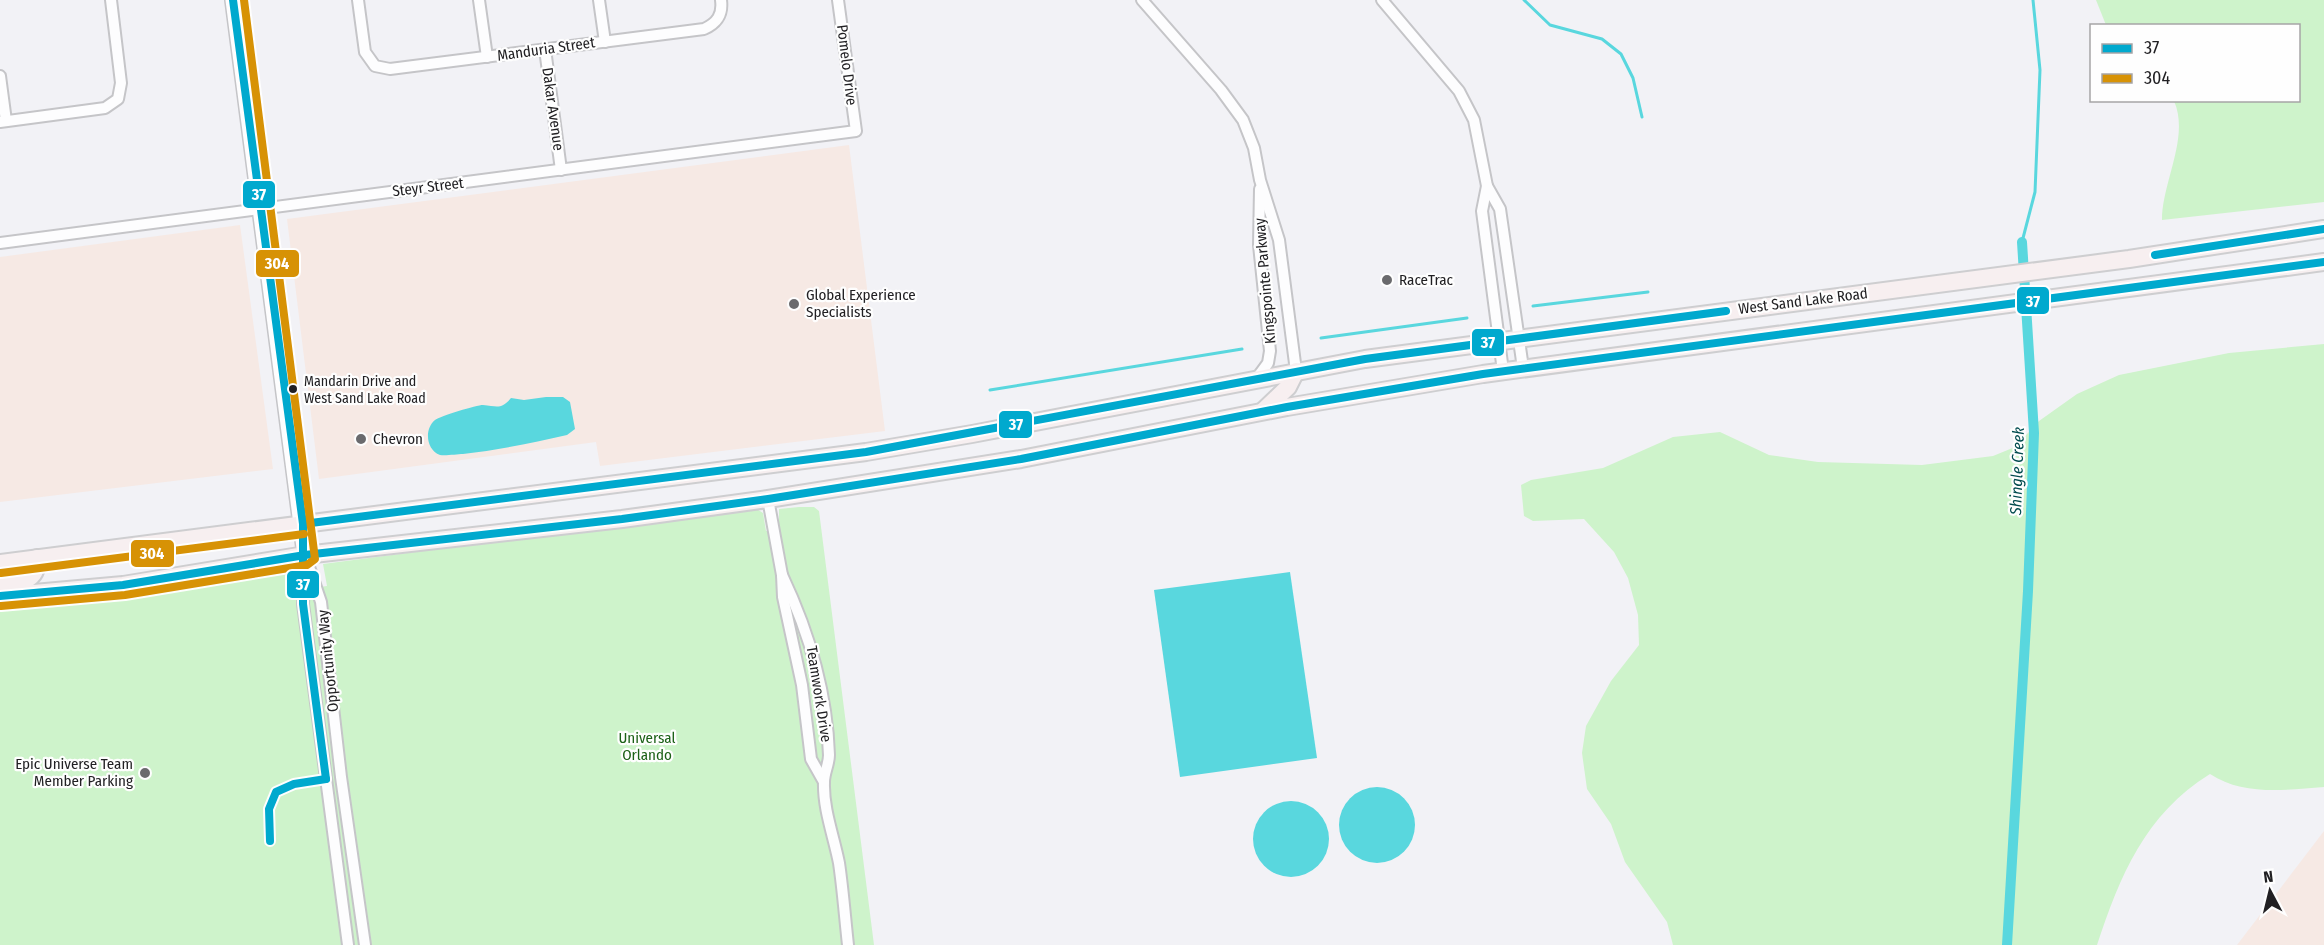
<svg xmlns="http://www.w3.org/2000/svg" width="2324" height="945" font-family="'Fira Sans Condensed',sans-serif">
	<rect width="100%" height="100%" fill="#f2f2f6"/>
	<!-- commercial -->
	<g fill="#f6e9e4">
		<polygon points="849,145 885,431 600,466 596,442 319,479 287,219"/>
		<polygon points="240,225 273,469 0,502 0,257"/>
		<polygon points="2324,831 2324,945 2237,945"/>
	</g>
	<!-- green -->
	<g fill="#cef3cb">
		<path d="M 2096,0 L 2324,0 L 2324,202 L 2162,220 C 2162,182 2190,137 2174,101 L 2298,100 L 2298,26 L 2106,25 Z"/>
		<path d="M 2324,344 L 2324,787 C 2285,790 2243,796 2210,774 C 2145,814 2120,876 2097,945 L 1673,945 L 1667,922 L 1625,862 L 1611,824 L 1587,789 L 1582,753 L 1586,726 L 1611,681 L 1639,645 L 1638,615 L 1628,578 L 1614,552 L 1584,519 L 1533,521 L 1524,516 L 1521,485 L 1531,480 L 1603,468 L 1673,437 L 1720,432 L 1769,455 L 1818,462 L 1922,465 L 1993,456 L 2015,447 L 2039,421 L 2077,394 L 2119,375 L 2229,353 Z"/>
		<polygon points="799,507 814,507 819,511 874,945 0,945 0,607 275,571 275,575 289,573 292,591 327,586 323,564 749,508 755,508 763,513 766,531 779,529 779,509"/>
	</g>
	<!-- water -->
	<g fill="#59d7de">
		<path d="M 546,397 L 563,397 L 570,402 L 575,429 L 567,435 C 533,443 498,450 463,454 C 457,454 446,456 440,455 C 426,450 424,429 435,420 C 440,416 477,405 483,405 C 497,406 501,410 511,398 L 524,400 Z"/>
		<polygon points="1290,572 1317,758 1180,777 1154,590"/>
		<circle cx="1377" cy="825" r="38"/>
		<circle cx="1291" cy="839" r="38"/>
	</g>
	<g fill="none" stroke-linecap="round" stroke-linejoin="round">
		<!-- stream -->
		<g stroke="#59d7de" stroke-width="3">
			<polyline points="1524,0 1550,25 1602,39 1621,54 1633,78 1642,117"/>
			<polyline points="2022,242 2035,192 2040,70 2033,0"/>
			<polyline points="1533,306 1648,292"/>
			<polyline points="1321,338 1467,318"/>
			<polyline points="990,390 1242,349"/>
		</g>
		<!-- canal -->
		<polyline stroke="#59d7de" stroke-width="10" points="2007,945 2028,591 2034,433 2022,242"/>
		<defs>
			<g id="street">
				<path d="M 358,0 L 365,52 L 375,66 L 390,69 L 704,29 C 717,23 723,15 721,0"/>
				<polyline points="479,0 487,57"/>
				<polyline points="599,0 605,42"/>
				<polyline points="1142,0 1221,90 1243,120 1254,148 1260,180 1279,240 1296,371"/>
				<polyline points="1382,0 1459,91 1474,120 1487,186 1500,209 1523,368"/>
				<polyline points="545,49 561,170"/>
				<polyline points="0,76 6,121"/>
				<polyline points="0,122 105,108 118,99 121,83 111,0"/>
				<polyline points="1487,186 1482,211 1503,371"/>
				<polyline points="0,243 856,131 838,0"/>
				<polyline points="1257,378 1268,363 1270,351 1259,245 1260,189"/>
				<polyline points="768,499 782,575 783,597 802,685 811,759 824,782"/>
				<polyline points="305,555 321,602 341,777 365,945"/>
				<polyline points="305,561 303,604 348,945"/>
				<path d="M 782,575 C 809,632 827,691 829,755 C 829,764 824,773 824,782 C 823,809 834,837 839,863 C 843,890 845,918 848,945"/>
			</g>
			<polyline id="secondary" points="233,0 305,555"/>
			<g id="primary">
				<polyline points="1264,410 1288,387 1296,371"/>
				<polyline points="0,563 866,452 972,434 1365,359 2129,259 2324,229"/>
				<path d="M 1,585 C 20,583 38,582 37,558"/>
				<polyline points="0,596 123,585 305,555 622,519 768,499 1021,459 1287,407 1483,374 2324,262"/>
			</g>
		</defs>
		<!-- street casing -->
		<use href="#street" stroke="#c5c5c8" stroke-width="14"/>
		<!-- secondary casing -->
		<use href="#secondary" stroke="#c5c5c8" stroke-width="18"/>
		<!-- primary casing -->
		<use href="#primary" stroke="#ceced0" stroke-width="20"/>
		<!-- street -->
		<use href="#street" stroke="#fdfdfe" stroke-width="10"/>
		<!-- secondary -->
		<use href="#secondary" stroke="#fdfdfe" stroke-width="15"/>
		<!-- primary -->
		<use href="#primary" stroke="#f7eff0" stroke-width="16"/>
		<defs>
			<g id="bus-1">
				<polyline points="233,0 303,524 303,604 326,779"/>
				<polyline points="2155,255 2324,229"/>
				<polyline points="303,524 866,452 1365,359 1726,311"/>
				<polyline points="0,596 123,585 305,555 622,519 768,499 1021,459 1287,407 1483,374 2324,262"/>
				<polyline points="270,841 269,809 276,792 294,784 326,779"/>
			</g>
			<g id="bus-2">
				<polyline points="1,573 304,534"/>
				<polyline points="1,606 125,595 307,565 315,559 244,0"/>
			</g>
		</defs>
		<!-- bus-1 casing -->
		<use href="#bus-1" stroke="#fefefe" stroke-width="12"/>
		<!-- bus-2 casing -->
		<use href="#bus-2" stroke="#fefefe" stroke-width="12"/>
		<!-- bus-1 -->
		<use href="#bus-1" stroke="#00a9ce" stroke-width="8"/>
		<!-- bus-2 -->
		<use href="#bus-2" stroke="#d79205" stroke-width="8"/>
	</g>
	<!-- markers -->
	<g fill="#6a6a6d" stroke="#fefefe" stroke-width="2">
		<circle cx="1387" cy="280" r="6"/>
		<circle cx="794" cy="304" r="6"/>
		<circle cx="361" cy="439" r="6"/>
		<circle cx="145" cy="773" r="6"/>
	</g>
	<circle fill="#212023" stroke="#fefefe" stroke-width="2" cx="293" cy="389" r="5"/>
	<g text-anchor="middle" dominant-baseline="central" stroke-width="4.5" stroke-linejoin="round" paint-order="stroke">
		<!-- bus labels -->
		<g font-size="14" fill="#212023" stroke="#fefefe" text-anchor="start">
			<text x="304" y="381">Mandarin Drive and<tspan x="304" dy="17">West Sand Lake Road</tspan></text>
		</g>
		<!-- street labels -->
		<g font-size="15" fill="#212023" stroke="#fefefe">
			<text transform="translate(546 49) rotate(-8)">Manduria Street</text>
			<text transform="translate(847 65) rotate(83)">Pomelo Drive</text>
			<text transform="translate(553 109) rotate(82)">Dakar Avenue</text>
			<text transform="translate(428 187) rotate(-7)">Steyr Street</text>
			<text transform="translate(1265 281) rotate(-95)">Kingspointe Parkway</text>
			<text transform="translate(1803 301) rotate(-7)">West Sand Lake Road</text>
			<text transform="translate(328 661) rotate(-96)">Opportunity Way</text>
			<text transform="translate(819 694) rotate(81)">Teamwork Drive</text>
		</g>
		<!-- poi labels -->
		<g font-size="15" fill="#212023" stroke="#fefefe" text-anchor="start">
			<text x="1399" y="280">RaceTrac</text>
			<text x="806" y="295">Global Experience<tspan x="806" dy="17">Specialists</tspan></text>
			<text x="373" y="439">Chevron</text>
			<text x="133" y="764" text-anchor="end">Epic Universe Team<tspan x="133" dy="17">Member Parking</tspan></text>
		</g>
		<!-- park labels -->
		<g font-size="15" fill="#1c6117" stroke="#fefefe">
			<text x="647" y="738">Universal<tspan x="647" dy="17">Orlando</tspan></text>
		</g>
		<!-- water labels -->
		<g font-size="16" font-style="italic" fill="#014b4e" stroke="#fefefe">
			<text transform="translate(2017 471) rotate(-88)">Shingle Creek</text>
		</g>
	</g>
	<g stroke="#fefefe" stroke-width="2">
		<rect x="242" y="180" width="34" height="29" rx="6" fill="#00a9ce"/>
		<rect x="255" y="249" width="45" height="29" rx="6" fill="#d79205"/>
		<rect x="2016" y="286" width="34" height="29" rx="6" fill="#00a9ce"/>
		<rect x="1471" y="328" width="34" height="29" rx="6" fill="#00a9ce"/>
		<rect x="998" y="410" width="35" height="29" rx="6" fill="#00a9ce"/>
		<rect x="130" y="539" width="45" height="29" rx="6" fill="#d79205"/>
		<rect x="286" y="570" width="34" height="29" rx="6" fill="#00a9ce"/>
	</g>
	<g font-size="16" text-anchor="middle" font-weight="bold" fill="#fff">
		<text x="259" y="200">37</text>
		<text x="277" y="269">304</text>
		<text x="2033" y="307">37</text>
		<text x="1488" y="348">37</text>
		<text x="1016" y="430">37</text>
		<text x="152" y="559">304</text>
		<text x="303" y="590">37</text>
	</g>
	<!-- legend -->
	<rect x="2090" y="24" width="210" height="78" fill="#fefefe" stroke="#a6a5a6" stroke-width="1.5"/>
	<rect x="2102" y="44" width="30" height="9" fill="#00a9ce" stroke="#a6a5a6" stroke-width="1.5"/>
	<text x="2144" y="54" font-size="18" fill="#212023">37</text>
	<rect x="2102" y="74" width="30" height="9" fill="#d79205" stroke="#a6a5a6" stroke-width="1.5"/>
	<text x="2144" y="84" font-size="18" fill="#212023">304</text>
	<!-- north arrow -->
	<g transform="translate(2270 891) rotate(353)" stroke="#fefefe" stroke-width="4.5" paint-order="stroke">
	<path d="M0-4.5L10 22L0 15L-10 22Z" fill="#212023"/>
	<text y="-9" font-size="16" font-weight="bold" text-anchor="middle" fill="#212023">N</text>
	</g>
</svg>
